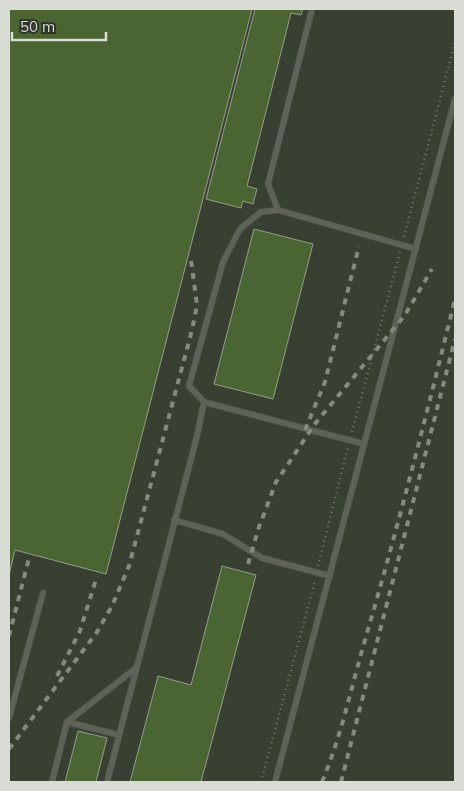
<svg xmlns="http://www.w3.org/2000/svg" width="464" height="791" font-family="Mulish,sans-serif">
	<rect width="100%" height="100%" fill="#2e3429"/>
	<!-- built -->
	<rect fill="#384031" x="9" y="9" width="446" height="773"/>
	<!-- building -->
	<g fill="#4b6532" stroke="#949c8f">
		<polygon points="9,9 252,9 106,574 15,550 9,575"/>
		<polygon points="255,9 303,9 301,15 291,13 247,186 257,189 253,204 243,201 241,208 206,199"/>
		<polygon points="254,229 313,244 273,399 214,384"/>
		<polygon points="222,566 256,575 201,782 130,782 158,676 191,685"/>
		<polygon points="78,731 107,738 96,782 65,782"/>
	</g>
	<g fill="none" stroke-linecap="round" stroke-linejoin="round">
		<defs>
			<g id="service">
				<polyline points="278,210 268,184 312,9"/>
				<polyline points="364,444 204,402 189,386 223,262 240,229 261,212 278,210 416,249"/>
				<polyline points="174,520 223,534 262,558 330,576"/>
				<polyline points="9,718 43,593"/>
				<polyline points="67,722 119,735"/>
				<polyline points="52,782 67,722 136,668"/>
				<polyline points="107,782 197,436 204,402"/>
				<polyline points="275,782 455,99"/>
			</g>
		</defs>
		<!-- service casing -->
		<use href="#service" stroke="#4c5249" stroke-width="7"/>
		<!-- path -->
		<g stroke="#767b72" stroke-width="2.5" stroke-dasharray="1 4" stroke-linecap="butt">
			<polyline points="404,237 455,42"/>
			<polyline points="352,432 400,252"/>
			<polyline points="318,566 348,447"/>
			<polyline points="261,782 315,581"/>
		</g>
		<!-- service -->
		<use href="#service" stroke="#5d6457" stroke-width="5.5"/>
		<!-- rail -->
		<g stroke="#868b82" stroke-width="4" stroke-dasharray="6 6" stroke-linecap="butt">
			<polyline points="305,430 325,382 359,246"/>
			<polyline points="248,564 259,527 276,482 314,425 405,315 432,269"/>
			<polyline points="9,636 29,558"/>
			<polyline points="57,676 80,631 97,576"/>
			<polyline points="9,749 97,632 112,606 129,566 192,330 197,305 191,260"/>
			<path d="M 322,782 C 341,737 351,688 365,640 C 398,527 427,413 455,299"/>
			<polyline points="341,782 455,339"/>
		</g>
	</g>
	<!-- border -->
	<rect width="464" height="791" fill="none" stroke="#d8dcd5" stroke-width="20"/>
	<!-- scale -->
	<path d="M12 32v8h94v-8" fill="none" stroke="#d8dcd5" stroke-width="2.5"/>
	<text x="20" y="32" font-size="15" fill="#d8dcd5" stroke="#2e3429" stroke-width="4" paint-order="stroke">50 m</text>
</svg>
